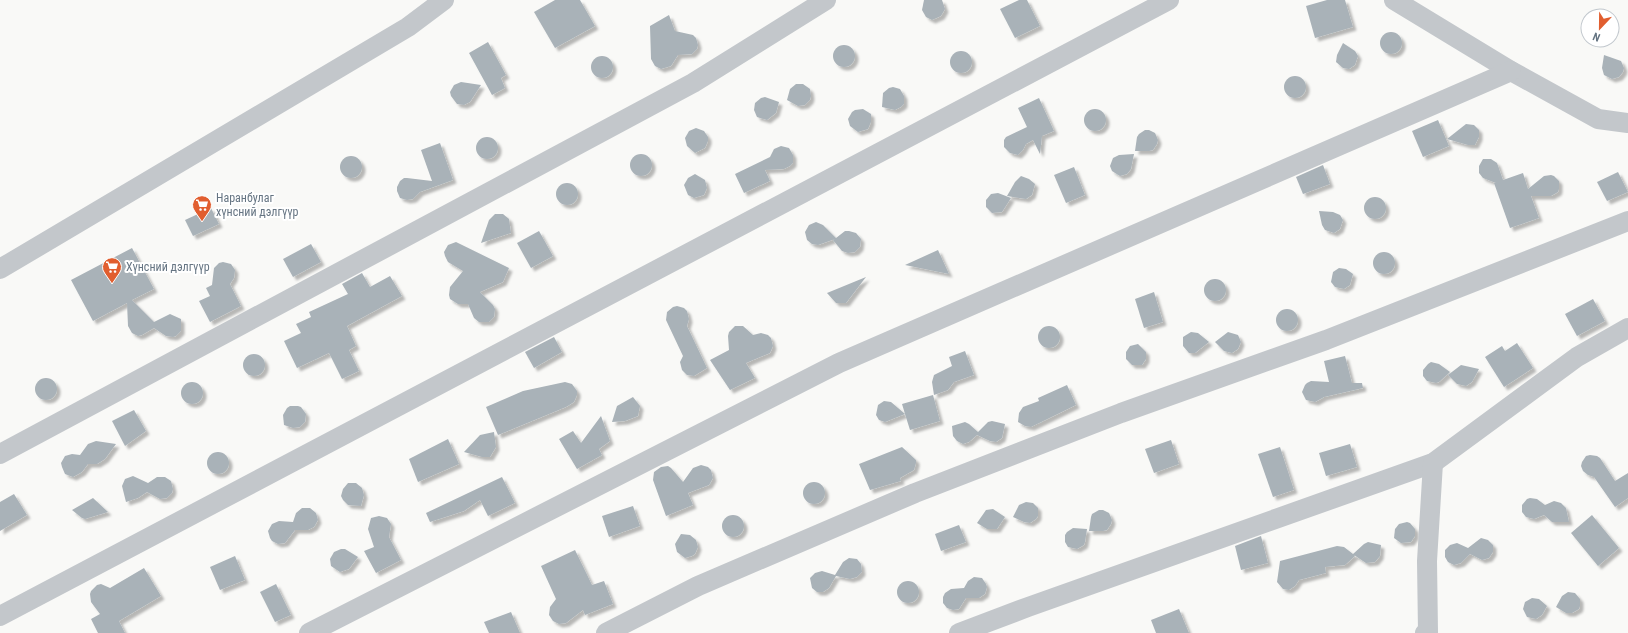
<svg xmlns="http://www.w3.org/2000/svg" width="1628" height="633" font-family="'Roboto Condensed',sans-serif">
	<defs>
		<filter id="shadow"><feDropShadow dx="3.5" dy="3.5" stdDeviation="1" flood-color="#0004"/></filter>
	</defs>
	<rect width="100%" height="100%" fill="#f9f9f7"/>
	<!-- building -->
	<g fill="#a9b2b8" filter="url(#shadow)">
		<polygon points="555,0 580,0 595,26 555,48 534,12"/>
		<polygon points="924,0 942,0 945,9 941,16 932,20 926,17 922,10"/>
		<polygon points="1019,0 1027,0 1040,26 1015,38 1000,9"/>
		<polygon points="1327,0 1345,0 1353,27 1315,38 1306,6"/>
		<polygon points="669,15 675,31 693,35 696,38 698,45 697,49 692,54 678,55 671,66 661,69 655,66 651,59 650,26"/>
		<circle cx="1391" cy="43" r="11"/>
		<polygon points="488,42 506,75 501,78 505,88 492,95 469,53"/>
		<polygon points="1343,43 1355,51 1358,56 1355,65 1349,69 1343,68 1336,62 1337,55"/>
		<circle cx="844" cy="56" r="11"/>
		<circle cx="961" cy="62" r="11"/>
		<polygon points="1604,55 1621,61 1624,68 1623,72 1619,77 1612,79 1604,75 1602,68"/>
		<circle cx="602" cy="67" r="11"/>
		<circle cx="1295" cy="87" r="11"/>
		<polygon points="461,82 481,85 470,102 464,105 457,104 451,96 450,92 454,85"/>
		<polygon points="796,84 803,84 810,89 811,96 810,100 805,105 798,106 787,100 790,89"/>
		<polygon points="893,87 900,89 904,96 904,104 901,107 895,110 882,107 883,93 889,88"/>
		<polygon points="765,97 779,102 776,113 767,120 757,117 754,110 755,103 761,98"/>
		<polygon points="1039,98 1054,131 1042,136 1040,154 1033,140 1026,144 1023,150 1018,155 1010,153 1004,147 1004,140 1006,137 1027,127 1018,108"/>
		<polygon points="863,109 871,114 871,122 868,129 858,132 850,126 848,119 852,112 855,110"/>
		<circle cx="1095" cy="120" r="11"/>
		<polygon points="1438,120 1449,146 1423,157 1412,131"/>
		<polygon points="1466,124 1474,125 1479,130 1479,137 1475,145 1468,145 1447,139"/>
		<polygon points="696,128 704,131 708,137 708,141 705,148 695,153 687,146 685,138 689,131"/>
		<polygon points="1145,130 1149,130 1155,133 1158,140 1157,144 1153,150 1149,151 1135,151 1137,137 1139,134"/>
		<circle cx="487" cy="148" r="11"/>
		<polygon points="440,143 453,180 420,192 413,199 407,200 400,198 397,191 397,187 400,181 404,178 407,178 432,181 421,150"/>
		<polygon points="781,146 789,148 793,155 793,163 790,166 784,169 765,170 770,181 744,193 735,174 770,157 774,149"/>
		<circle cx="641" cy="165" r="11"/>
		<polygon points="1134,154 1131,169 1127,174 1120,176 1112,171 1110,166 1113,158 1119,155"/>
		<circle cx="351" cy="167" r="11"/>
		<polygon points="1483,159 1491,159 1497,163 1503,180 1523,173 1528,189 1544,176 1551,175 1554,176 1559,181 1559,189 1558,192 1551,196 1531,196 1539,218 1510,228 1494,183 1496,183 1483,178 1479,173 1479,166"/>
		<polygon points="1323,165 1330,184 1303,194 1296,177"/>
		<polygon points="1074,167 1085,195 1066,203 1054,175"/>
		<polygon points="1618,172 1628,192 1607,201 1597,182"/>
		<polygon points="695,174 705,180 707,188 704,195 694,198 688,195 684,185 688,178"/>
		<polygon points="1021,176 1029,179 1035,184 1032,195 1026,199 1007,196 1015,182"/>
		<circle cx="567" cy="194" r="11"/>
		<polygon points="998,193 1011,198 1002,212 992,213 986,207 986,200 991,194"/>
		<circle cx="1375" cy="208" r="11"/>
		<polygon points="211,208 219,224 193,236 185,220"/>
		<polygon points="1319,211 1333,212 1340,215 1343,220 1340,229 1334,233 1325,230 1322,225"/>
		<polygon points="495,214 503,214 509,219 511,233 481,243 489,220"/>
		<polygon points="816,222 823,225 836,238 845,231 849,231 856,233 861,239 860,247 855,252 848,253 842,251 833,240 835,239 818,245 812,244 807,240 805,232 809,225"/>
		<polygon points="539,231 553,256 531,268 517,243"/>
		<polygon points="456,242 509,268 503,282 480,292 493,305 495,309 494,317 489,322 479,322 474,318 468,304 458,304 450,299 449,295 450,287 463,271 448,262 445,256 444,252 448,245"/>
		<polygon points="311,244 321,262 293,277 283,259"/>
		<polygon points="132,248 154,289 132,300 154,322 170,314 181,319 181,331 176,336 173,337 166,336 154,328 142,335 138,336 132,333 128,326 127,303 93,321 71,280"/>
		<polygon points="938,250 949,274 905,265"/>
		<circle cx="1384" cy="263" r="11"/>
		<polygon points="223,262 231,264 235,270 234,278 230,284 241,306 210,322 199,301 210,296 206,288 212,285 214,268 219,263"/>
		<polygon points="1339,268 1346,269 1353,274 1350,285 1344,289 1335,287 1331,282 1333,272"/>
		<polygon points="362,273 370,287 390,276 402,296 347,326 356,346 349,350 359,371 342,379 329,353 297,368 284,341 301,333 296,324 311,317 309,312 348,294 342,284"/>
		<polygon points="866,277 846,303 836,303 827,293"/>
		<circle cx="1215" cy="290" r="11"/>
		<polygon points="1154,292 1163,322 1144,328 1135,299"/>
		<polygon points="1593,299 1605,321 1577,336 1565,314"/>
		<polygon points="677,306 684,308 687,311 689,319 687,326 707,368 694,376 687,375 682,370 680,362 683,356 666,320 667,312 673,307"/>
		<circle cx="1287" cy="320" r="11"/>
		<polygon points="735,326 743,326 753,335 761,333 768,335 771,338 773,346 770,353 746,363 755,378 730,390 710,360 729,350 728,336 729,332"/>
		<circle cx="1049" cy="337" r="11"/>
		<polygon points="1191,332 1198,333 1209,342 1195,353 1189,353 1183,346 1183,337"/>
		<polygon points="1228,332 1238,335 1241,342 1238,349 1232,353 1224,351 1215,342"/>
		<polygon points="554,337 562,352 534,368 525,352"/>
		<polygon points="1517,343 1533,368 1504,387 1485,357 1502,346 1505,351"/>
		<polygon points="1138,344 1146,352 1146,359 1142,365 1132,365 1126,359 1126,352 1130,346"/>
		<polygon points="965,351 974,375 954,382 948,390 934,395 932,382 934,375 952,366 949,357"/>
		<circle cx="254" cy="365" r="11"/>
		<polygon points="1345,356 1352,383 1362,383 1363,388 1324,397 1315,402 1306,400 1302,392 1305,385 1307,383 1311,381 1329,382 1324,361"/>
		<polygon points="1431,362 1439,364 1450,372 1439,382 1436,383 1427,381 1423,376 1423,370 1428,364"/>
		<polygon points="1461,365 1479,369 1472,382 1466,386 1457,384 1448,375"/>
		<circle cx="46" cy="389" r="11"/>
		<circle cx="192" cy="393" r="11"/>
		<polygon points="565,382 572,384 577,391 577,395 574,402 566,407 498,435 486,407 523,391"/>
		<polygon points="1067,385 1076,405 1031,427 1025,426 1018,422 1019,413 1023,407 1039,401 1038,398"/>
		<polygon points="933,395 940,421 910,430 905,414 885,422 879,420 876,415 878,405 884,401 891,402 905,414 902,404"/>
		<polygon points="633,397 640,406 638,416 625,421 612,422 617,406"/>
		<polygon points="290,406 298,406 301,407 306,414 305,422 300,427 293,428 284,425 283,415 287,408"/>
		<polygon points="134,410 146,431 125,446 112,421"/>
		<polygon points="601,416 610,441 599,449 602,455 577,469 559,439 573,431 581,443"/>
		<polygon points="992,421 1005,424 1002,438 996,442 990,441 977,435 969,442 963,444 957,441 953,436 952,426 965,422 969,424 978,432 988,422"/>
		<polygon points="494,432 496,447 490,457 482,457 464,452 480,435"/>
		<polygon points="448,439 459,464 418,482 409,459"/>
		<polygon points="1171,440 1179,464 1154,473 1145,449"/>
		<polygon points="96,441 116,444 105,459 97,464 88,464 82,472 73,477 65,474 62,467 61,463 65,456 72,454 80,455 88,444"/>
		<polygon points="1350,444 1357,467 1326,476 1319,453"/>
		<polygon points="902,447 916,460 916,463 914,470 900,478 901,481 870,490 859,464"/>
		<polygon points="1280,447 1294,490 1273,497 1258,454"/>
		<circle cx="218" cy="463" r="11"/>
		<polygon points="1590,455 1597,456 1600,458 1615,481 1628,473 1628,498 1615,507 1594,477 1588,475 1583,471 1581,466 1582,462 1586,456"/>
		<polygon points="701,465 708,467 711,470 713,478 709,485 688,493 693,505 666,516 653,480 654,472 661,467 668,466 671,468 683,482 693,468"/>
		<polygon points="133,476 148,483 157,477 165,477 171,481 173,489 172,493 167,498 160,499 147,492 138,498 126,502 122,486 125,479"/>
		<polygon points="502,477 515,503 488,516 480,500 464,511 430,522 426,513"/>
		<circle cx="814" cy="493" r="11"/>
		<polygon points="348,483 356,483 362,488 364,495 361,506 348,505 343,500 341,496 343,489"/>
		<polygon points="14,494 27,515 0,531 0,502"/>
		<polygon points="93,498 108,512 85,519 82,518 72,510"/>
		<polygon points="1530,498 1537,499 1545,505 1554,501 1561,503 1566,508 1569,522 1552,522 1544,515 1534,519 1526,517 1522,512 1522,505 1527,499"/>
		<polygon points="1026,502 1033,503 1038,508 1038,516 1036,519 1030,523 1024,522 1013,517 1019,505"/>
		<polygon points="633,506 640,526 609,537 602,516"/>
		<polygon points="302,508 310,508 316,513 318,520 314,527 308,530 295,530 285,543 278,544 272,541 270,538 268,531 272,524 279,521 293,522 296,513"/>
		<polygon points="993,509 1005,517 997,529 987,529 977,523 986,510"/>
		<polygon points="1099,510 1103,510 1109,513 1112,520 1111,524 1107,530 1103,531 1089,531 1091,517 1092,514"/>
		<circle cx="733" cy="526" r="11"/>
		<polygon points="1592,515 1619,548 1598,566 1571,533"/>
		<polygon points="379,516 387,518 391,524 389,537 401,560 376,573 364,551 374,547 368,529 371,518"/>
		<polygon points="1407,522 1410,523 1415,529 1415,536 1411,542 1401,543 1394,538 1395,529 1399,524"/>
		<polygon points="959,525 966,542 941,551 935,534"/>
		<polygon points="1073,528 1087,529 1085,542 1084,545 1077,549 1068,547 1065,542 1065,535 1067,532"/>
		<polygon points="681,534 690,535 696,540 698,547 695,554 692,556 685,558 677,552 675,544"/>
		<polygon points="1261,536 1268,563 1241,570 1235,546"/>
		<polygon points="1481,538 1488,540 1493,545 1493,552 1489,558 1482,560 1470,554 1461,563 1454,565 1448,562 1445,557 1445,550 1450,545 1457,543 1468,548"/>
		<polygon points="1368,542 1381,545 1380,556 1375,562 1366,563 1354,555 1355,556 1345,565 1325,567 1326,573 1299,580 1295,586 1289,590 1283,589 1277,582 1280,561 1337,546 1344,547 1353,554 1364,544"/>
		<polygon points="341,549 345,549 358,557 349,569 340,572 331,566 330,559 334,552"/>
		<polygon points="575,550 592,585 604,581 613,604 585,615 583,610 566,623 559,624 553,621 549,615 550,607 556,599 541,566"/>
		<polygon points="235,556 245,580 220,590 210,567"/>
		<polygon points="849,558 857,559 861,564 862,572 857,577 850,579 836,576 829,588 823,592 817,592 812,588 810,578 815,573 822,571 835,575 843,562"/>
		<polygon points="144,568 161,596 119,621 125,633 98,633 91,619 100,614 91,602 90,594 91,591 97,585 101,584 110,588"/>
		<polygon points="974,577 982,578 986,584 987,587 985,594 979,598 966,598 959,609 953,610 947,608 943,603 943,597 945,593 951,589 964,588 968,581"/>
		<circle cx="908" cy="592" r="11"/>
		<polygon points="276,584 291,615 275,622 260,592"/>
		<polygon points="1568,592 1575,593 1580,599 1580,606 1579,609 1572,613 1566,613 1556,607 1562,596"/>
		<polygon points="1532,598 1539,599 1547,606 1542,615 1536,619 1527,617 1523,609 1525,602"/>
		<polygon points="1179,609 1189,633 1156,633 1151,620"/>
		<polygon points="511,612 520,633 489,633 484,622"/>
	</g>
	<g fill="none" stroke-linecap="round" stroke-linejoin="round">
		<!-- minor -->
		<g stroke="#c3c7cb" stroke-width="20">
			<polyline points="1394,0 1511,71 1598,119 1628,123"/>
			<polyline points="0,269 408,27 444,0"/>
			<polyline points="0,454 693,83 826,0"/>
			<polyline points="0,616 1169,0"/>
			<polyline points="309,633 839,363 1511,71"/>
			<polyline points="606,633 698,586 915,493 1121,413 1326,340 1628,221"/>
			<polyline points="959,633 1028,607 1433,463 1577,357 1628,328"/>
			<polyline points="1425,633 1428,632 1427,561 1433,463"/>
		</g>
	</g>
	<!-- icons -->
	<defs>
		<symbol id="supermarket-pin" viewBox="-11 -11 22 30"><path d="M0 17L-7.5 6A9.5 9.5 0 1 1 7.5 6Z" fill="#e15e2f" stroke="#fff"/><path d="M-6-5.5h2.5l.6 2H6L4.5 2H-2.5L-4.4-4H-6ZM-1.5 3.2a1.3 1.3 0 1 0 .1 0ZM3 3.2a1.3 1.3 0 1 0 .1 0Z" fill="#fff"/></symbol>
	</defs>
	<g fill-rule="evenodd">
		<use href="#supermarket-pin" x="191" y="194" width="22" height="30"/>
		<use href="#supermarket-pin" x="101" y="256" width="22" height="30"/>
	</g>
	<g text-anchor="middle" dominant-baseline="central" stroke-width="4" stroke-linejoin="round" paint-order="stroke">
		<!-- poi labels -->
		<g font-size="12" fill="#657482" stroke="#fff" text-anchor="start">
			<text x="216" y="198">Наранбулаг<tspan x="216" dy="14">хүнсний дэлгүүр</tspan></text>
			<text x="126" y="267">Хүнсний дэлгүүр</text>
		</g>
	</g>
	<!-- north arrow -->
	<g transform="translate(1600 28) rotate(202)"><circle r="19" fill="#ffffff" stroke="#c1c7cd"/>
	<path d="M0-3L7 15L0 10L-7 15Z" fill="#e15e2f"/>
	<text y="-6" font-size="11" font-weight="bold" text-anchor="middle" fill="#657482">N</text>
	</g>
</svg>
